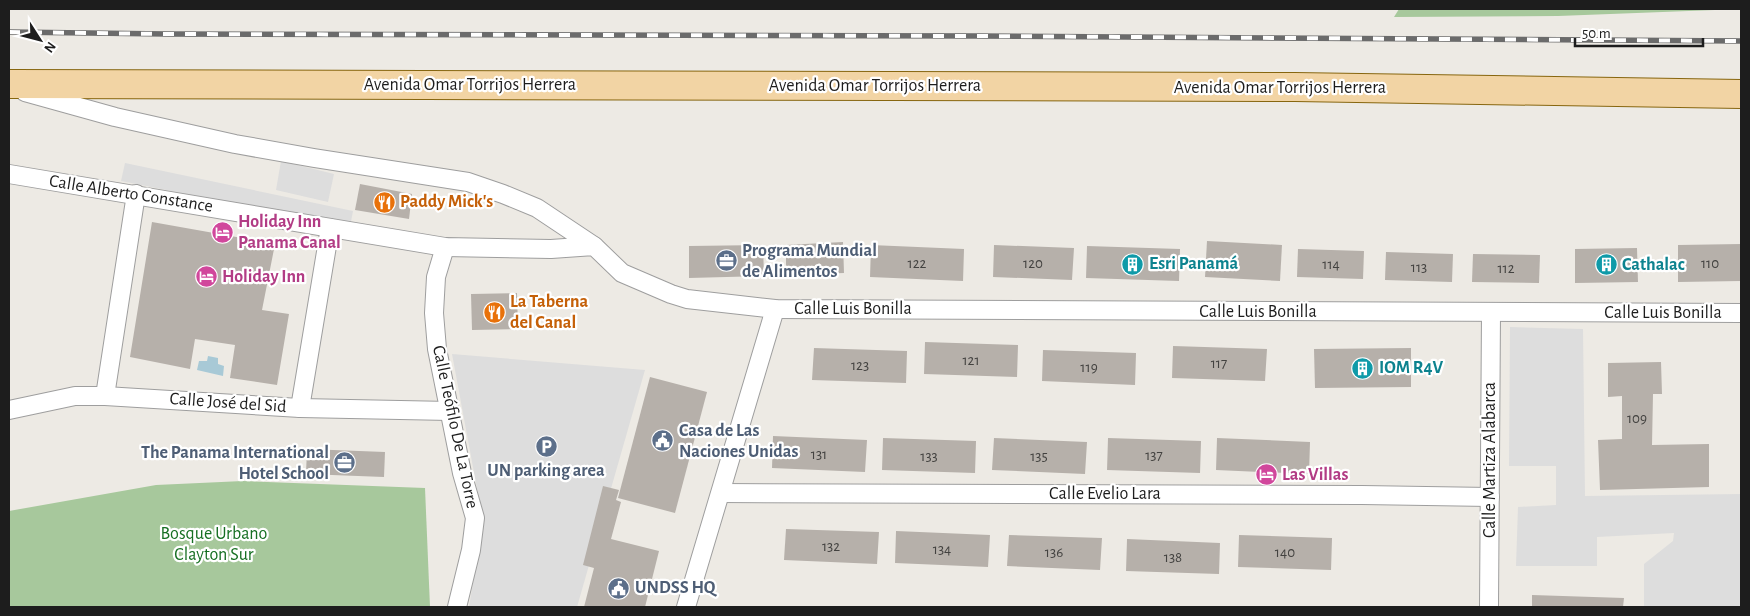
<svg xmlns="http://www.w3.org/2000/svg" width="1750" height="616" font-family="'Alegreya Sans',sans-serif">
	<rect width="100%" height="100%" fill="#edeae4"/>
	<!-- forest -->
	<g fill="#a7c89c">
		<polygon points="1399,9 1741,9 1558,16 1394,17"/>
		<polygon points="243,481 425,488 430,607 9,607 9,511 156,485"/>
	</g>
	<!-- parking -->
	<g fill="#ddd">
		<polygon points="281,161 334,174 328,202 276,190"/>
		<polygon points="125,163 353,211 350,227 121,181"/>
		<polygon points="1510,327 1583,329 1585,496 1741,494 1741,607 1644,607 1644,564 1673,541 1674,533 1597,537 1597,566 1516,566 1518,507 1556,505 1556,466 1509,466"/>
		<polygon points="452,354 645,370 577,607 469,607 483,521"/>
	</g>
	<!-- water -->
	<polygon fill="#a8c9d6" points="208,356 218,358 218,364 224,366 223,376 197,370 199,361 207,361"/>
	<!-- building -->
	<g fill="#b6b0aa">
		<polygon points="360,184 412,194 409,219 355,210"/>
		<polygon points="152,222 275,244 262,310 289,314 277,385 230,378 235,345 195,339 190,369 130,357"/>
		<polygon points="1207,241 1282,245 1280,281 1205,277"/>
		<polygon points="843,242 844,273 786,275 786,245"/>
		<polygon points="1741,244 1741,281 1678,282 1678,245"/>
		<polygon points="763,245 764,276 689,278 689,246"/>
		<polygon points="871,245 964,249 963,281 870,277"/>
		<polygon points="994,245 1074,248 1072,280 993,277"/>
		<polygon points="1087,246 1180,249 1179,281 1086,278"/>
		<polygon points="1637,248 1638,282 1575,283 1575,249"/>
		<polygon points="1298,249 1364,251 1363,279 1297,277"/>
		<polygon points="1386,252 1453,254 1452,282 1385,280"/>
		<polygon points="1473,254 1540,255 1539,283 1472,282"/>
		<polygon points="517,293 518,329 472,330 471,294"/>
		<polygon points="925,342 1018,345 1017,377 924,374"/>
		<polygon points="1173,346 1267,349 1265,381 1172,378"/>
		<polygon points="814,348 907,351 906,383 812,380"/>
		<polygon points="1411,348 1411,387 1315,388 1314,349"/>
		<polygon points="1043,350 1136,353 1135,385 1042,381"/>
		<polygon points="1661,362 1662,394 1653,394 1652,445 1709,444 1709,487 1600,490 1598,440 1622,439 1622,396 1608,397 1608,363"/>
		<polygon points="650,377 707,392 675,513 618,498"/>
		<polygon points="773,436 867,440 865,472 772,468"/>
		<polygon points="883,438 976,441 975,473 882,470"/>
		<polygon points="994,438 1087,442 1085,474 992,470"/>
		<polygon points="1108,438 1201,441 1200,473 1107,470"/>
		<polygon points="1217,438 1310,442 1309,474 1216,470"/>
		<polygon points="307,449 385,452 384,477 306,474"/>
		<polygon points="603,486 619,490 616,500 621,502 611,539 659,551 645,607 584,607 594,568 583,565"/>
		<polygon points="786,529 879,532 877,564 784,560"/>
		<polygon points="896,531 990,535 988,567 895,563"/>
		<polygon points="1009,535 1102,538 1100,570 1007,566"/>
		<polygon points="1239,535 1332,538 1331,570 1238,567"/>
		<polygon points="1127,539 1220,543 1219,574 1126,571"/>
		<polygon points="1532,595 1624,598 1623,607 1532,607"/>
	</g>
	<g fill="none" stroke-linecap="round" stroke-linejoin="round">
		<defs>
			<g id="minor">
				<polyline points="25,92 115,117 235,144 314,158 468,182 503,194 537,208 594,246"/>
				<polyline points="9,174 445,247 551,249 594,246 622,273 671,294 687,299 775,309 1741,313"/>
				<polyline points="445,247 436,277 434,313 437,349 462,473 475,518 471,550 457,607"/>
				<polyline points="105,396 136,194"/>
				<polyline points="300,408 330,228"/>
				<polyline points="9,410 75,396 105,396 300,408 450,411"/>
				<polyline points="721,493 1362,495 1490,497"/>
				<polyline points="686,607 775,309"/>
				<polyline points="1489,607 1491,313"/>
			</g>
			<polyline id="primary" points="9,84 1295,87 1741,94"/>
		</defs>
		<!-- minor casing -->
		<use href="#minor" stroke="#9e9e9e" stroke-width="20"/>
		<!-- primary casing -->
		<use href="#primary" stroke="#87660f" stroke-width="30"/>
		<!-- minor -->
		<use href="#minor" stroke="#fff" stroke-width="18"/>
		<!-- primary -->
		<use href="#primary" stroke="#f2d4a4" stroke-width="28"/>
		<defs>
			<polyline id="rail" points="9,32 167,34 978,36 1741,41"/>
		</defs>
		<!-- rail casing -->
		<use href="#rail" stroke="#6b6b6b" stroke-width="5.5"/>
		<!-- rail -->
		<use href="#rail" stroke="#fff" stroke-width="4" stroke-dasharray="11" stroke-linecap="butt"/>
	</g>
	<!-- icons -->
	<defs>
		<symbol id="restaurant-disc" viewBox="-11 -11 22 22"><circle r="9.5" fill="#e8710a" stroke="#fff"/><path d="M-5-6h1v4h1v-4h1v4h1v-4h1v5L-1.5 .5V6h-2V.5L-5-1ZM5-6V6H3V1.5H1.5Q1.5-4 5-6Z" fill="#fff"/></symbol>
		<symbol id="hotel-disc" viewBox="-11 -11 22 22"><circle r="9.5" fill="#d1479c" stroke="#fff"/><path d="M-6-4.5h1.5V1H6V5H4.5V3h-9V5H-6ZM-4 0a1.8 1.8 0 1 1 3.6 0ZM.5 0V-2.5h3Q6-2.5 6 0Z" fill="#fff"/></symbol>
		<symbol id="office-disc" viewBox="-11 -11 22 22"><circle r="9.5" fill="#5c6f8a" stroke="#fff"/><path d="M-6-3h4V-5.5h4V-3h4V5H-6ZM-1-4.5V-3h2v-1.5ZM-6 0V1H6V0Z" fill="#fff"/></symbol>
		<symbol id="building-disc" viewBox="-11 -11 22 22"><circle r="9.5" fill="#0f9aa8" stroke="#fff"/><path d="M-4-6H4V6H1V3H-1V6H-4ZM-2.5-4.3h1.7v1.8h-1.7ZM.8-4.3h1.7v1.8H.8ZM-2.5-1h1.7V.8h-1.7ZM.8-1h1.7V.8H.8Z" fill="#fff"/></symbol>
		<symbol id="civic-disc" viewBox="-11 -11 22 22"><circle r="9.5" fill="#5c6f8a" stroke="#fff"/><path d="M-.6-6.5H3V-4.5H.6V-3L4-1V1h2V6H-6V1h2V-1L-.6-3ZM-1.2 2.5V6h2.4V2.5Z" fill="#fff"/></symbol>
		<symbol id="parking-disc" viewBox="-11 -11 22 22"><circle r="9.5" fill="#5c6f8a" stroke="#fff"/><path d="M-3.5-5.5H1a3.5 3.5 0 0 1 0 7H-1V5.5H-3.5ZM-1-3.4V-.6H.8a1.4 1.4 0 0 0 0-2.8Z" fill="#fff"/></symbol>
	</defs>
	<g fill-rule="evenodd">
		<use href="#restaurant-disc" x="372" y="190" width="25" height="25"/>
		<use href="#hotel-disc" x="210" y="220" width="25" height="25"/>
		<use href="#office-disc" x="714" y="248" width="25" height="25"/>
		<use href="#building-disc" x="1120" y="252" width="25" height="25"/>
		<use href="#building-disc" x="1594" y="252" width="25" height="25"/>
		<use href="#hotel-disc" x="194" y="264" width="25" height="25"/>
		<use href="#restaurant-disc" x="482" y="300" width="25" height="25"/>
		<use href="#building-disc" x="1350" y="356" width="25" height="25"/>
		<use href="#civic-disc" x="650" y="428" width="25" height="25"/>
		<use href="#parking-disc" x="534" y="434" width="25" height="25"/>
		<use href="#office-disc" x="332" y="450" width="25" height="25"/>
		<use href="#hotel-disc" x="1254" y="462" width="25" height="25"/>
		<use href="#civic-disc" x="606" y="576" width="25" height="25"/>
	</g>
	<g text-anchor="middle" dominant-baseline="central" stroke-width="4.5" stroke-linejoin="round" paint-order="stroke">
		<!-- number labels -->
		<g font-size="15" fill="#434240">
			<text x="917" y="263">122</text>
			<text x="1033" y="263">120</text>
			<text x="1710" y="263">110</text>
			<text x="1331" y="264">114</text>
			<text x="1419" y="267">113</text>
			<text x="1506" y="268">112</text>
			<text x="971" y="360">121</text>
			<text x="1219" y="363">117</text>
			<text x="860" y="365">123</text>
			<text x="1089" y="367">119</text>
			<text x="1637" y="418">109</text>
			<text x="819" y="454">131</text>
			<text x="1154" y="455">137</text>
			<text x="929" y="456">133</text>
			<text x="1039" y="456">135</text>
			<text x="831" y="546">132</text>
			<text x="942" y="549">134</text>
			<text x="1054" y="552">136</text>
			<text x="1285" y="552">140</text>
			<text x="1173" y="557">138</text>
		</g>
		<!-- street labels -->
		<g font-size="18" fill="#1d1d1d" stroke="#fff">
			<text x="470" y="85">Avenida Omar Torrijos Herrera</text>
			<text x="875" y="86">Avenida Omar Torrijos Herrera</text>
			<text x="1280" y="88">Avenida Omar Torrijos Herrera</text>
			<text transform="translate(131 194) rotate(9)">Calle Alberto Constance</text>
			<text x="853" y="309">Calle Luis Bonilla</text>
			<text x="1258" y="312">Calle Luis Bonilla</text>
			<text x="1663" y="313">Calle Luis Bonilla</text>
			<text transform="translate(228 403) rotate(4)">Calle José del Sid</text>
			<text transform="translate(455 427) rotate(78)">Calle Teófilo De La Torre</text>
			<text transform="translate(1490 460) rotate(-90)">Calle Martiza Alabarca</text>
			<text x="1105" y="494">Calle Evelio Lara</text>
		</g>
		<!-- food labels -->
		<g font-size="18" font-weight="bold" fill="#c56008" stroke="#fff" text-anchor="start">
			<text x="400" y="202">Paddy Mick's</text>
			<text x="510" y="302">La Taberna<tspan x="510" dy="21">del Canal</tspan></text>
		</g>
		<!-- hotel labels -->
		<g font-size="18" font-weight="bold" fill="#b23c85" stroke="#fff" text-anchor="start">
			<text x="238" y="222">Holiday Inn<tspan x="238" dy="21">Panama Canal</tspan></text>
			<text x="222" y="277">Holiday Inn</text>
			<text x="1282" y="475">Las Villas</text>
		</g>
		<!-- service labels -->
		<g font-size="18" font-weight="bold" fill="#4e5e75" stroke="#fff" text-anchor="start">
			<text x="742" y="251">Programa Mundial<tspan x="742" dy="21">de Alimentos</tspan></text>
			<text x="679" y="431">Casa de Las<tspan x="679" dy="21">Naciones Unidas</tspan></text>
			<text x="329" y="453" text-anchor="end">The Panama International<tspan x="329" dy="21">Hotel School</tspan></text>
			<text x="546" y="471" text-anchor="middle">UN parking area</text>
			<text x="635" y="588">UNDSS HQ</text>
		</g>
		<!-- culture labels -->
		<g font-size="18" font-weight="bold" fill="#0d838f" stroke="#fff" text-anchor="start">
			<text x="1149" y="264">Esri Panamá</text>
			<text x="1622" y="265">Cathalac</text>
			<text x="1379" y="368">IOM R4V</text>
		</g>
		<!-- park labels -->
		<g font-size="18" fill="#166f22" stroke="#fff">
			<text x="214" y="534">Bosque Urbano<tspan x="214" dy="21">Clayton Sur</tspan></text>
		</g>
	</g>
	<!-- border -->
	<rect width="1750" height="616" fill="none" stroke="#1d1d1d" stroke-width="20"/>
	<!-- north arrow -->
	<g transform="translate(40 40) rotate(126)" stroke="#ffffff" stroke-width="4" paint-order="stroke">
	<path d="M0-4L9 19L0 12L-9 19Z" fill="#1d1d1d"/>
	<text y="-8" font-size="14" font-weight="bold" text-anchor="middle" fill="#1d1d1d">N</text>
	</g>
	<!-- scale -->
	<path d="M1575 38v8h128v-8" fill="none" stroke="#1d1d1d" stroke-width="2.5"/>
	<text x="1582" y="38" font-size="15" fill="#1d1d1d" stroke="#ffffff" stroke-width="4" paint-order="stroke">50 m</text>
</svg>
